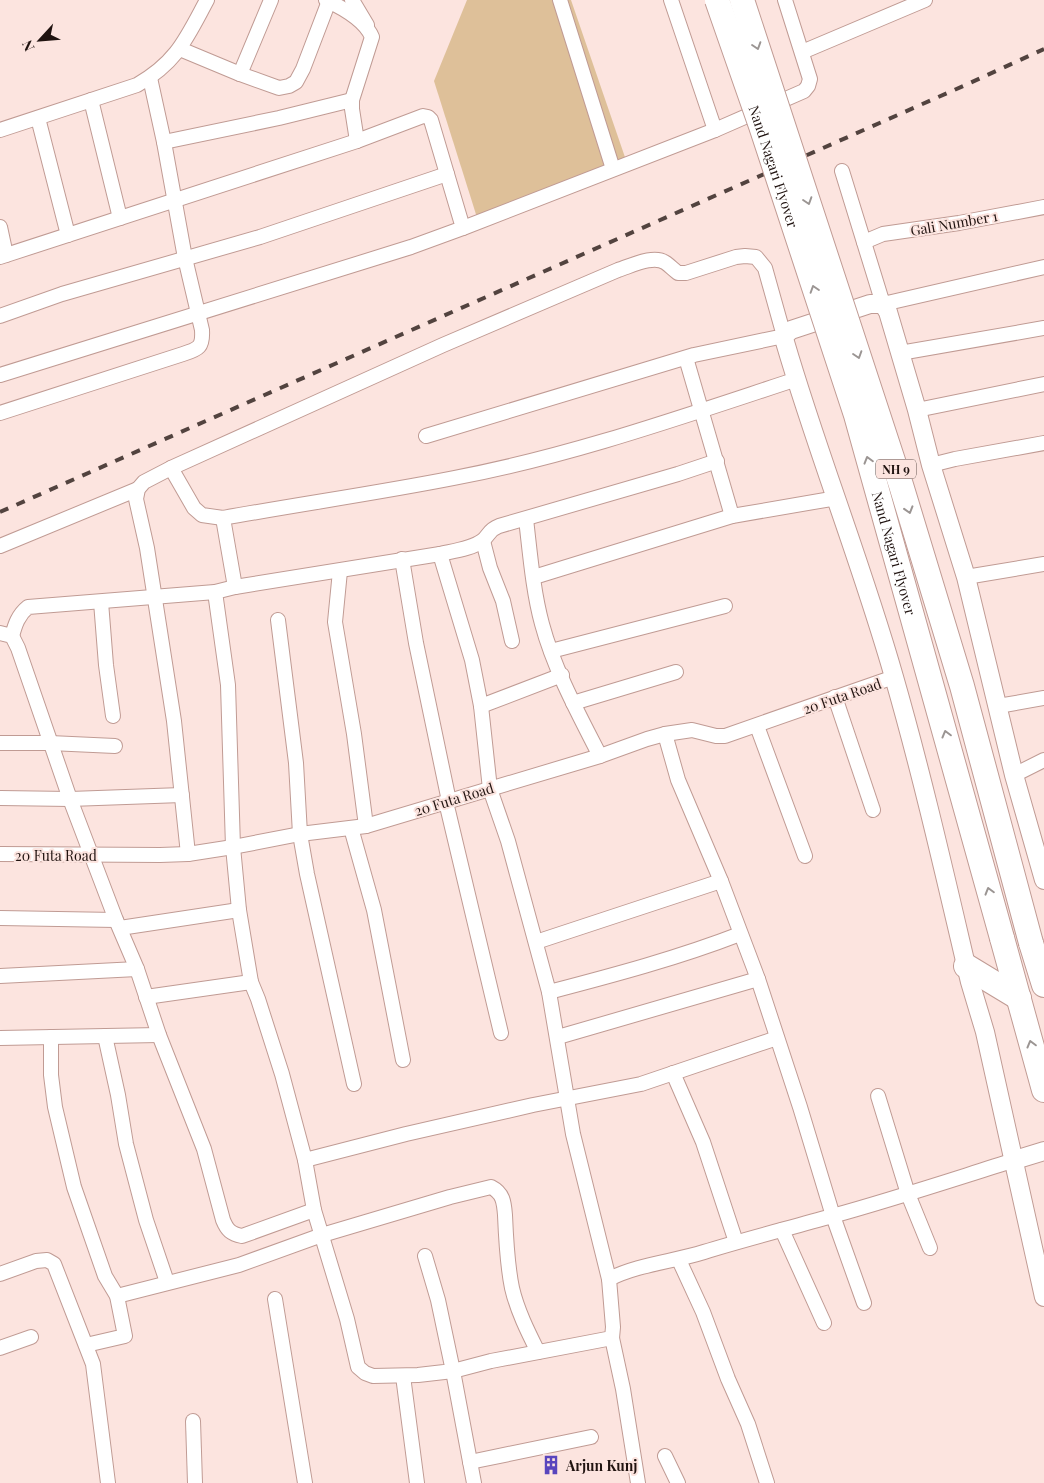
<svg xmlns="http://www.w3.org/2000/svg" width="1044" height="1483" font-family="'Playfair Display',serif">
	<rect width="100%" height="100%" fill="#fce4df"/>
	<!-- green -->
	<polygon fill="#dec099" points="467,0 571,0 628,166 480,227 434,81"/>
	<g fill="none" stroke-linecap="round" stroke-linejoin="round">
		<defs>
			<g id="minor">
				<polyline points="352,0 367,25"/>
				<polyline points="560,0 613,169"/>
				<polyline points="671,0 715,130"/>
				<polyline points="180,49 240,74 279,88 289,86 296,82 303,69 329,1"/>
				<polyline points="802,52 925,0"/>
				<polyline points="240,74 271,0"/>
				<polyline points="91,100 120,218"/>
				<polyline points="38,118 68,235"/>
				<path d="M 0,130 L 137,85 C 177,62 186,39 207,0"/>
				<polyline points="164,142 279,118 352,100"/>
				<polyline points="842,171 883,304 1044,267"/>
				<polyline points="0,227 6,255"/>
				<polyline points="463,228 715,130 804,91 808,86 810,79 785,0"/>
				<polyline points="864,242 883,234 959,223 1044,207"/>
				<polyline points="0,257 357,141"/>
				<polyline points="0,316 62,294 260,237 447,174"/>
				<polyline points="900,353 1044,328"/>
				<polyline points="686,358 732,516"/>
				<path d="M 0,375 L 411,247 L 463,228 L 431,120 L 428,117 L 423,116 L 357,141 L 352,109 L 352,100 L 372,37 C 365,20 343,8 326,0"/>
				<polyline points="917,410 1044,384"/>
				<path d="M 0,413 L 183,354 C 199,349 203,347 202,330 L 185,258 L 164,142 L 150,78"/>
				<polyline points="931,465 955,459 1044,443"/>
				<path d="M 171,468 L 194,508 L 202,515 L 223,518 C 300,504 378,493 454,478 C 571,456 684,416 797,379"/>
				<polyline points="223,518 235,587"/>
				<path d="M 526,519 C 530,553 533,591 542,624 C 554,669 579,715 600,756"/>
				<polyline points="483,541 490,568 503,601 512,641"/>
				<polyline points="0,546 138,489"/>
				<polyline points="440,554 472,660 481,706 490,789 508,841 549,992 573,1134 609,1279"/>
				<polyline points="402,559 416,643 449,801"/>
				<polyline points="340,571 335,622 354,734 366,826"/>
				<polyline points="534,577 732,516 837,498"/>
				<polyline points="966,577 1044,564"/>
				<polyline points="215,592 228,685 233,847 239,910 251,982 258,999 282,1074 305,1160 314,1210 347,1319 358,1367 365,1373 373,1376 418,1375 453,1371 438,1300 425,1256"/>
				<polyline points="101,602 106,665 113,716"/>
				<polyline points="278,620 296,763 300,834 307,874 354,1084"/>
				<path d="M 0,633 L 12,636 L 18,648 L 70,799 L 116,920 L 137,969 L 159,1035 L 204,1149 L 223,1220 C 227,1230 231,1234 242,1236 L 314,1210"/>
				<path d="M 12,636 C 15,625 18,615 28,607 L 215,592 L 235,587 L 440,554 C 453,551 471,549 482,541 C 489,536 488,530 499,526 L 678,474 L 717,461"/>
				<polyline points="551,651 725,606"/>
				<polyline points="835,697 873,810"/>
				<polyline points="573,703 676,672"/>
				<polyline points="481,706 562,675"/>
				<polyline points="998,706 1044,698"/>
				<polyline points="757,726 805,856"/>
				<polyline points="665,734 678,780 721,881 758,979 800,1107 833,1216 864,1303"/>
				<polyline points="0,743 50,743 115,746"/>
				<polyline points="1014,775 1044,760"/>
				<polyline points="0,798 70,799 182,795"/>
				<polyline points="446,802 501,1033"/>
				<polyline points="351,828 374,910 403,1060"/>
				<polyline points="0,854 160,855 188,854 233,847 300,834 366,826 600,756 647,739 665,734 692,730 716,736 725,736 894,677"/>
				<path d="M 188,854 L 174,721 L 147,548 L 136,499 L 138,489 L 144,482 L 171,468 L 443,345 L 618,270 C 631,266 654,254 666,263 C 670,266 674,270 678,273 L 686,273 L 736,257 L 745,256 L 756,257 L 765,268 L 784,336 L 694,355 L 426,436"/>
				<polyline points="0,918 116,920"/>
				<polyline points="120,928 239,910"/>
				<polyline points="536,942 721,881"/>
				<polyline points="0,976 137,969"/>
				<path d="M 549,992 C 614,975 678,958 740,934"/>
				<polyline points="146,997 251,982"/>
				<polyline points="105,1036 118,1095 126,1144 146,1220 167,1282"/>
				<polyline points="51,1037 51,1075 55,1107 74,1187 105,1276 117,1296 125,1336 86,1345"/>
				<polyline points="558,1037 758,979"/>
				<polyline points="0,1038 159,1035"/>
				<polyline points="673,1073 703,1142 736,1242"/>
				<polyline points="878,1096 908,1194 930,1248"/>
				<polyline points="305,1160 406,1134 533,1105 641,1084 777,1038"/>
				<polyline points="782,1230 824,1323"/>
				<polyline points="679,1260 703,1312 728,1379 748,1424 767,1483"/>
				<polyline points="0,1274 36,1261 47,1260 54,1264 93,1364 108,1483"/>
				<path d="M 117,1296 L 239,1265 L 322,1235 L 450,1197 L 491,1187 C 503,1193 504,1202 505,1215 C 506,1239 507,1264 512,1288 C 517,1310 528,1332 538,1352"/>
				<polyline points="275,1299 305,1483"/>
				<polyline points="612,1338 623,1389 638,1483"/>
				<polyline points="0,1348 31,1337"/>
				<polyline points="403,1376 417,1483"/>
				<polyline points="193,1421 195,1483"/>
				<polyline points="665,1456 678,1483"/>
				<polyline points="470,1462 591,1437"/>
				<path d="M 474,1483 L 453,1371 L 491,1361 L 612,1338 L 613,1327 L 609,1279 C 639,1264 672,1262 704,1252 C 746,1239 790,1228 832,1216 C 894,1199 954,1179 1015,1160"/>
			</g>
			<g id="tertiary">
				<path d="M 1044,880 L 1014,775 L 966,577 L 931,465 L 917,410 L 888,312 L 883,304 L 870,304 L 791,330 L 784,336 L 785,342 C 818,455 862,564 894,677 C 923,778 946,880 970,982 L 985,1032 L 1044,1297"/>
				<polyline points="1015,1160 1044,1151"/>
			</g>
			<g id="trunk">
				<polyline points="1002,938 1044,1090"/>
				<polyline points="1031,943 1044,985"/>
				<polyline points="966,966 1019,998"/>
			</g>
		</defs>
		<!-- minor casing -->
		<use href="#minor" stroke="#c09b94" stroke-width="16"/>
		<!-- tertiary casing -->
		<use href="#tertiary" stroke="#c09b94" stroke-width="20"/>
		<!-- trunk casing -->
		<use href="#trunk" stroke="#c09b94" stroke-width="26"/>
		<!-- minor -->
		<use href="#minor" stroke="#fff" stroke-width="14"/>
		<!-- tertiary -->
		<use href="#tertiary" stroke="#fff" stroke-width="18"/>
		<!-- trunk -->
		<use href="#trunk" stroke="#fff" stroke-width="24"/>
		<!-- rail -->
		<polyline stroke="#52433f" stroke-width="4" stroke-dasharray="9 9" stroke-linecap="butt" points="0,512 970,83 1044,49"/>
		<defs>
			<g id="trunk-bridge">
				<path id="s1" d="M 717,0 L 761,126 L 856,415 L 1002,938"/>
				<polyline points="742,0 901,485 962,686 1031,943"/>
			</g>
		</defs>
		<!-- trunk-bridge casing -->
		<use href="#trunk-bridge" stroke="#c09b94" stroke-width="26" stroke-linecap="butt"/>
		<!-- trunk-bridge -->
		<use href="#trunk-bridge" stroke="#fff" stroke-width="24"/>
	</g>
	<!-- one-way arrows -->
	<defs><path id="oneway-chevron" d="M-2-3.5L2.5 0L-2 3.5" fill="none" stroke-width="1.6" stroke-linecap="round" stroke-linejoin="round" transform="scale(1.25)"/></defs>
	<g stroke="#9b9593">
		<use href="#oneway-chevron" transform="translate(757 46) rotate(72)"/>
		<use href="#oneway-chevron" transform="translate(808 201) rotate(72)"/>
		<use href="#oneway-chevron" transform="translate(814 289) rotate(-108)"/>
		<use href="#oneway-chevron" transform="translate(858 355) rotate(72)"/>
		<use href="#oneway-chevron" transform="translate(868 460) rotate(-106)"/>
		<use href="#oneway-chevron" transform="translate(909 510) rotate(73)"/>
		<use href="#oneway-chevron" transform="translate(946 734) rotate(-105)"/>
		<use href="#oneway-chevron" transform="translate(989 891) rotate(-106)"/>
		<use href="#oneway-chevron" transform="translate(1031 1044) rotate(-105)"/>
	</g>
	<!-- icons -->
	<defs>
		<symbol id="building-bare" viewBox="-9 -9 18 18"><path d="M-4-6H4V6H1V3H-1V6H-4ZM-2.5-4.3h1.7v1.8h-1.7ZM.8-4.3h1.7v1.8H.8ZM-2.5-1h1.7V.8h-1.7ZM.8-1h1.7V.8H.8Z" fill="#5945bd" stroke="#fce4df" stroke-width="2.5" paint-order="stroke"/></symbol>
	</defs>
	<g fill-rule="evenodd">
		<use href="#building-bare" x="537" y="1451" width="28" height="28"/>
	</g>
	<g text-anchor="middle" dominant-baseline="central" stroke-width="4" stroke-linejoin="round" paint-order="stroke">
		<!-- shield labels -->
		<rect fill="#fce4df" stroke="#62524e" stroke-width="1" x="876" y="459.5" width="40" height="19" rx="4"/>
		<g font-size="12" font-weight="bold" fill="#201310">
			<text x="896" y="469">NH 9</text>
		</g>
		<!-- street labels -->
		<g font-size="14" fill="#201310" stroke="#fce4df">
			<text stroke="none"><textPath href="#s1" startOffset="176">Nand Nagari Flyover</textPath></text>
			<text transform="translate(954 223) rotate(-10)">Gali Number 1</text>
			<text stroke="none"><textPath href="#s1" startOffset="581">Nand Nagari Flyover</textPath></text>
			<text transform="translate(842 696) rotate(-19)">20 Futa Road</text>
			<text transform="translate(454 799) rotate(-17)">20 Futa Road</text>
			<text x="56" y="855">20 Futa Road</text>
		</g>
		<!-- poi labels -->
		<g font-size="14" font-weight="bold" fill="#201310" stroke="#fce4df" text-anchor="start">
			<text x="566" y="1465">Arjun Kunj</text>
		</g>
	</g>
	<!-- north arrow -->
	<g transform="translate(40 40) rotate(244)" stroke="#fce4df" stroke-width="4" paint-order="stroke">
	<path d="M0-4L9 19L0 12L-9 19Z" fill="#201310"/>
	<text y="-8" font-size="14" font-weight="bold" text-anchor="middle" fill="#201310">N</text>
	</g>
</svg>
